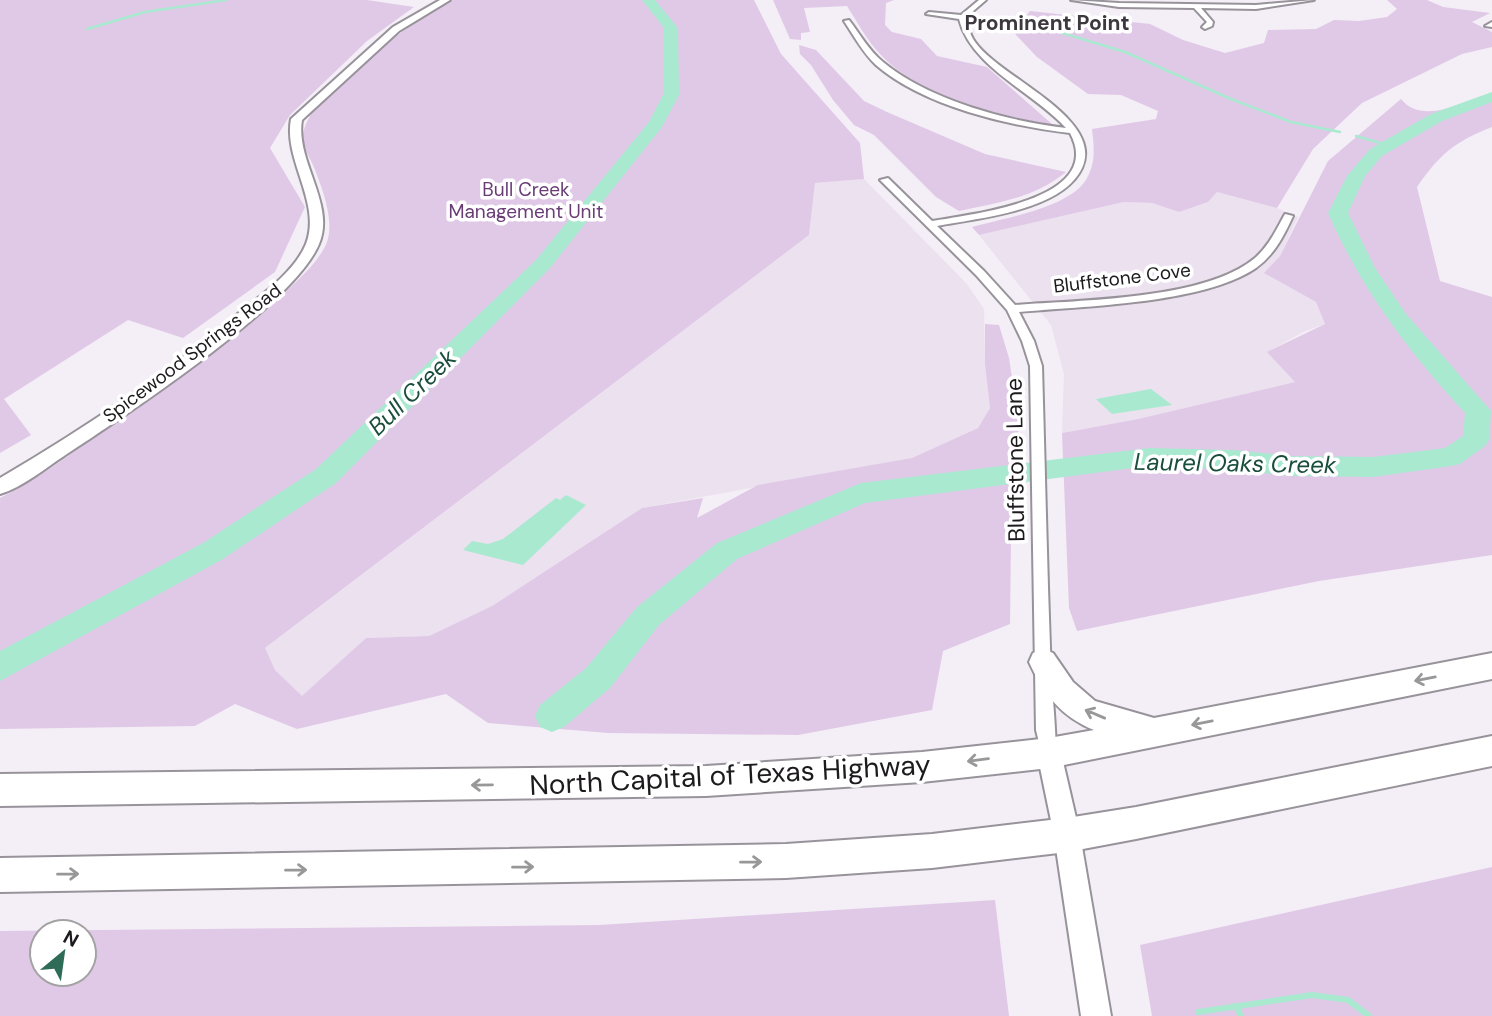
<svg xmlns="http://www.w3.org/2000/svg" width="1492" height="1016" font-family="'DM Sans',sans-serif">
	<rect width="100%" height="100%" fill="#f4eef6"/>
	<!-- built -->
	<g fill="#ece1ef">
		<polygon points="864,179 966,283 984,309 985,365 990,408 978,428 912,458 642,508 492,606 429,636 366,638 302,697 275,670 264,649 809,235 815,183"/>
		<polygon points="1217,192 1277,208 1298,217 1280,256 1265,273 1316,302 1325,324 1303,332 1268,352 1296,382 1138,419 1062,433 1064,374 1051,325 979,235 1124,202 1152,203 1179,212 1208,202"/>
	</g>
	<!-- green -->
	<g fill="#e0c9e7" fill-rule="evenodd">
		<polygon points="0,0 367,0 414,7 367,41 290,115 270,148 305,207 275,272 183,338 128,320 4,399 31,435 0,453"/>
		<path d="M 453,0 L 754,0 L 781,54 L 860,143 L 864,179 L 815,183 L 809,235 L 265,648 L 275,670 L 302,696 L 366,638 L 429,636 L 492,606 L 642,508 L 703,498 L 697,518 L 758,485 L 912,458 L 978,428 L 990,408 L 985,365 L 985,324 L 999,325 L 1009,358 L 1019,425 L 1011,535 L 1010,624 L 943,651 L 932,710 L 798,735 L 608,733 L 488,723 L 446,694 L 297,729 L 235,704 L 195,726 L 0,729 L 0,498 C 57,469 109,425 161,387 C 210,351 263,316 306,272 C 313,265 324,251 327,242 C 335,219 321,185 313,165 C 310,158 303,148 303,140 C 300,95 417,20 453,0 Z"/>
		<path d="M 773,0 L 894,0 L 886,3 L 885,25 L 892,32 L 921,39 L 937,56 L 987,67 L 1053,125 C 1001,117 916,94 881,55 C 867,41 858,23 847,6 L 804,8 L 810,32 L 801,33 L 801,40 L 790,39 Z"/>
		<path d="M 1387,0 L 1427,0 L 1443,7 L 1490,13 L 1472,22 L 1492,32 L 1492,47 L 1462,54 L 1362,103 L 1313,149 L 1277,208 L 1217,192 L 1208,202 L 1179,212 L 1152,203 L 1124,202 L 979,235 L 972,227 C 1003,218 1071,208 1087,178 C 1096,162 1094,146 1092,129 L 1156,119 L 1158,111 L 1121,95 L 1088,94 L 1037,57 L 1016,35 L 1006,17 L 1024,18 L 1030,11 L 1150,24 L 1183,40 L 1225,53 L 1264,43 L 1268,30 L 1316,29 L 1334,20 L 1359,21 L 1387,17 L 1397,9 Z"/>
		<path d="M 799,45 L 816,50 L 864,101 L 887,112 L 985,154 L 1066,172 C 1034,198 998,203 959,211 L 936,197 L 874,135 L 854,125 L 833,100 L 811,65 L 800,54 Z"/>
		<path d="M 1492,93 L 1492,127 C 1454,142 1440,154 1417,187 L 1440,281 L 1492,297 L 1492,555 L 1319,581 L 1077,631 L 1069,608 L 1062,433 L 1138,419 L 1295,382 L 1267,352 L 1325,324 L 1316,302 L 1264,273 L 1280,256 L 1328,161 L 1401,99 C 1422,126 1466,101 1492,93 Z"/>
		<polygon points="1492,867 1492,1016 1152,1016 1140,945"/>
		<path d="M 995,900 L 1009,1016 L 0,1016 L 0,931 L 600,925 ZM 42,932 L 84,932 L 84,974 L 42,974 Z"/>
	</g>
	<!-- water -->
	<g fill="#a8e9d0">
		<polygon points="1151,389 1172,405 1112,414 1096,399"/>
		<polygon points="566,495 586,505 523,565 463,550 472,541 488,544 503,539 556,498 560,500"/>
	</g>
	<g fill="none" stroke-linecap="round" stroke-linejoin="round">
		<!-- stream-far1 -->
		<g stroke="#a8e9d0" stroke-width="2.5">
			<polyline points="1026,22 1125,52 1231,99 1291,122 1340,132"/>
			<polyline points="87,29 145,12 226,0"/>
			<polyline points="1356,136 1387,145"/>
		</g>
		<!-- stream -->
		<g stroke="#a8e9d0" stroke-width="6">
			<polyline points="1236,1006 1241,1016"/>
			<polyline points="1198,1012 1312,995 1348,1000 1369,1016"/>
		</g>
		<!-- river -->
		<g fill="#a8e9d0" fill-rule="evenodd">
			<polygon points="642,0 655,0 678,28 679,95 662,127 550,268 336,483 223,559 0,681 0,651 203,543 316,469 536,260 649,122 663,95 664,28"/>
			<path d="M 1492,92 L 1492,102 L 1442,121 L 1382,156 L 1365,176 L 1348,213 L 1375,268 L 1406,314 L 1491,411 L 1489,440 L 1485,446 L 1460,464 L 1451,466 L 1373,477 L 1292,476 L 1233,470 L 1149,466 L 865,503 L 737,559 L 659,625 L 610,688 L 564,727 L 552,732 L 540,727 L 535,716 L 540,705 L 586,668 L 637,607 L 717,543 L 861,483 L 1149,448 L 1233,450 L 1292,456 L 1373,457 L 1445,448 L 1463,436 L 1465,413 C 1409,352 1361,289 1328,213 L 1347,176 L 1370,149 L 1431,114 Z"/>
		</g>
		<defs>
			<g id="street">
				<path d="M 979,0 L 986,0 L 965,18 C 968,26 970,35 975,42 C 999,77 1105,118 1082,168 C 1062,211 978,218 937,226 L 984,271 L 1015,305 C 1079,300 1205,300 1255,258 C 1269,246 1276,230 1285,214 L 1293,216 C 1284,236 1274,255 1256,268 C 1203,304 1083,306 1019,312 L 1034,341 L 1042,366 C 1045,469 1047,572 1051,675 C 1052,688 1058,752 1055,759 L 1049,761 L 1043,759 L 1036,730 L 1030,366 L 1022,341 L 1007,310 L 976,275 L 880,180 L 888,178 L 932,221 C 972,214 1106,200 1070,133 C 1009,126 923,106 876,65 C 863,53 854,36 844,21 L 849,20 C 860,34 869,51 883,62 C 929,100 1007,121 1066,128 C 1033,92 971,67 959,19 L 926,14 L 929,12 L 961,15 Z"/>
				<polygon points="1071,0 1119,3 1256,5 1314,0 1256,9 1201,8 1213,22 1212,26 1205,29 1202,27 1207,22 1194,8 1119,7"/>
				<polygon points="1492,22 1492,27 1485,26"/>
			</g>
			<g id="secondary">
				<path d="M 440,0 L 450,0 L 399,31 L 302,120 C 295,161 336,204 319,244 C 294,305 123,417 64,456 C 44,469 23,487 0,494 L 0,478 C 84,429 165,374 240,312 C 263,294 295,271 306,244 C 322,203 283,160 291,119 L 393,27 Z"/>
				<polygon points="1049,741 1058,745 1061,753 1080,835 1111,1016 1081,1016 1054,835 1037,753 1040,745"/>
			</g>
			<g id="highway">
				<path d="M 1043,649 L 1053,653 L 1073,682 L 1095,701 L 1154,718 L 1492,653 L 1492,679 L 1049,768 L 922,782 L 706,796 L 0,806 L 0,774 L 706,766 L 922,752 L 1049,738 L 1094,730 C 1061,717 1043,693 1029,662 L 1033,653 Z"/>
				<polygon points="1492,736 1492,766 1136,839 1067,852 932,868 786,878 0,892 0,858 786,844 932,834 1067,818 1136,807"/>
			</g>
		</defs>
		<!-- street casing -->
		<use href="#street" stroke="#98939a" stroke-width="4"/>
		<!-- secondary casing -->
		<use href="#secondary" stroke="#98939a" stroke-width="4"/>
		<!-- highway casing -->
		<use href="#highway" stroke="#98939a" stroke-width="4"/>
		<!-- street -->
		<use href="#street" fill="#fff" fill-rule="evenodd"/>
		<!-- secondary -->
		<use href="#secondary" fill="#fff" fill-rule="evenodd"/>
		<!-- highway -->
		<use href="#highway" fill="#fff" fill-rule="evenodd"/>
	</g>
	<!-- one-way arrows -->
	<defs><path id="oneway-shaft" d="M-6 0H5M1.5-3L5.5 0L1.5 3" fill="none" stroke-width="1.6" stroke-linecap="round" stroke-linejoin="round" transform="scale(1.75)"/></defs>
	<g stroke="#999899">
		<use href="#oneway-shaft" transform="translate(1425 679) rotate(169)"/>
		<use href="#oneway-shaft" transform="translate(1095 714) rotate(-157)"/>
		<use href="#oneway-shaft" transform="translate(1202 723) rotate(169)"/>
		<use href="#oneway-shaft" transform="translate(978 760) rotate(173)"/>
		<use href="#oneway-shaft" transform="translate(482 785) rotate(179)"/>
		<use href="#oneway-shaft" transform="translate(751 862) rotate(-1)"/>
		<use href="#oneway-shaft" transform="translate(523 867) rotate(-1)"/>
		<use href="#oneway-shaft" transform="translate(296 870) rotate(-1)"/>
		<use href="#oneway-shaft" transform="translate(68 874) rotate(-1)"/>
	</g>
	<g text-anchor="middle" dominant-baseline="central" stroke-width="7" stroke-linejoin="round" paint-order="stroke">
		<!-- far-park labels -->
		<g font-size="19" fill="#693c76" stroke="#fff">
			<text x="526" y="189">Bull Creek<tspan x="526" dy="22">Management Unit</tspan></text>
		</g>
		<!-- far-street labels -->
		<g font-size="19" fill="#1c1a1c" stroke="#fff">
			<text transform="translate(1122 278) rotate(-7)">Bluffstone Cove</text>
			<text transform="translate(192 353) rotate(-37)">Spicewood Springs Road</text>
		</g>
		<!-- far-neighbourhood labels -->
		<g font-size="21" font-weight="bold" fill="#3d383e" stroke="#fff">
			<text x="1047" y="23">Prominent Point</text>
		</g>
		<!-- street labels -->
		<g font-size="23" fill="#1c1a1c" stroke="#fff">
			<text transform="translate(1015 460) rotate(-91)">Bluffstone Lane</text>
		</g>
		<!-- water labels -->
		<g font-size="24" font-style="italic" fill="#194d3c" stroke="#fff">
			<text transform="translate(412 392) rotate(-44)">Bull Creek</text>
			<text transform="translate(1235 463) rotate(1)">Laurel Oaks Creek</text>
		</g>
		<!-- near-street labels -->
		<g font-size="28" fill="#1c1a1c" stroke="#fff">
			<text transform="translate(730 775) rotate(-3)">North Capital of Texas Highway</text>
		</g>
	</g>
	<!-- north arrow -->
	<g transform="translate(63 953) rotate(29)"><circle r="33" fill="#ffffff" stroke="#a4a3a4" stroke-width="2"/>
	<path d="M0-5L12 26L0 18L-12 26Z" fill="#2f6c57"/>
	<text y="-10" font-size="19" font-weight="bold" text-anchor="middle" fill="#1c1a1c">N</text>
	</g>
</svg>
